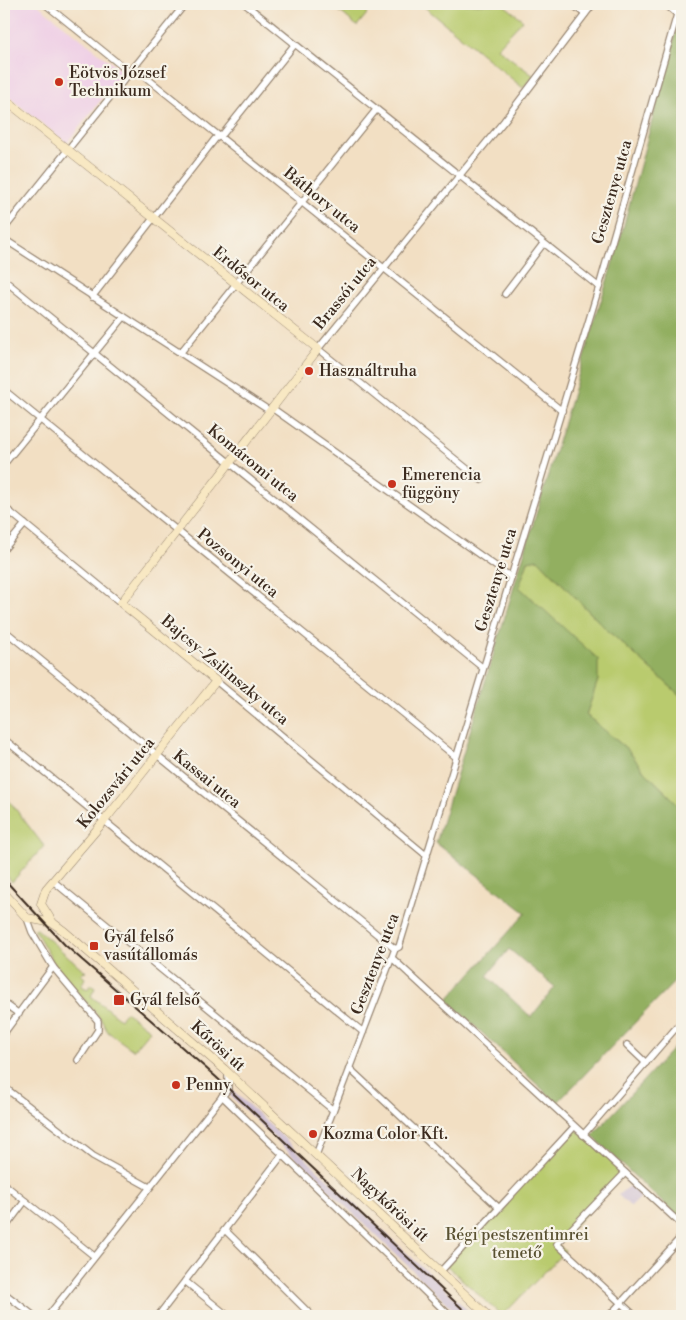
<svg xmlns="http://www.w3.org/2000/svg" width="686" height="1320" font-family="'Libre Bodoni',serif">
	<rect width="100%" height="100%" fill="#f7f3e8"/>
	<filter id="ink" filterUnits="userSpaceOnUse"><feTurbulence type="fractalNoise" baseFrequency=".02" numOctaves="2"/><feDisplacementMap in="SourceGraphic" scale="10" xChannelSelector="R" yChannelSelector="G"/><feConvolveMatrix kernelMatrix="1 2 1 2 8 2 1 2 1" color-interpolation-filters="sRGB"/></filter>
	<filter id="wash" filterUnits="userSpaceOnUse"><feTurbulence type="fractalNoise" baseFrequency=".0096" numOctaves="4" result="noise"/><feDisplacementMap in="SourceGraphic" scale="20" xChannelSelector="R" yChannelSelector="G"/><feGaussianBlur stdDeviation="1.12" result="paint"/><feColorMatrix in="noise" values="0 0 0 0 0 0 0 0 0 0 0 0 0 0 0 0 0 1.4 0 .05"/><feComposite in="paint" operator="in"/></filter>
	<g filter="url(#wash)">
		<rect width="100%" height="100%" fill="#f2dfc3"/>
		<!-- built -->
		<polygon fill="#efd0e6" points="4,4 37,4 123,72 67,143 4,93"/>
		<!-- industrial -->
		<g fill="#cdbed2">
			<polygon points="226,1084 315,1167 474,1316 460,1316 222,1088"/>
			<polygon points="629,1186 639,1192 641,1197 631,1207 618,1195"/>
		</g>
		<!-- green -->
		<g fill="#b9cb6e" stroke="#7a7a46">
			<polygon points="331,4 375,4 357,26"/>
			<polygon points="421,4 503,4 523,20 497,48 534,76 523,88"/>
			<polygon points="538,559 606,629 682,697 682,808 645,772 627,749 586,715 598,680 596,663 519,587 528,561"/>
			<polygon points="4,794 44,846 12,882 4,872"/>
			<polygon points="34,929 37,929 86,972 80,974 85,978 81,986 88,989 90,985 95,988 91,996 120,1019 126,1012 150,1030 133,1050 108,1032 100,1018 58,970"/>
			<polygon points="574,1127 625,1173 557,1244 565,1251 502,1316 446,1265"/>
		</g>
		<!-- forest -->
		<g fill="#92af61" stroke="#666c40" fill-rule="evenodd">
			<path d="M 682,10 L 682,697 L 606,629 L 538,559 L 528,561 L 519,587 L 598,659 L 598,680 L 586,715 L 627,749 L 645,772 L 682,808 L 682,974 L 557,1103 L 447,1000 L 526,913 L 436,843 L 622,232 ZM 509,949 L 555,987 L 531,1017 L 487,976 Z"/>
			<polygon points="682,1039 682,1221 592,1136"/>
		</g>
	</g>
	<g filter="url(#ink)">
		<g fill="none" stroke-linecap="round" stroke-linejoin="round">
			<defs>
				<g id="street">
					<polyline points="45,4 129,72"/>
					<polyline points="245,4 599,287"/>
					<polyline points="572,4 585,14"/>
					<polyline points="665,4 677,14"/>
					<polyline points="133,67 562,411"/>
					<polyline points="4,229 185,4"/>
					<polyline points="4,239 270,411"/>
					<polyline points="4,280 483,668"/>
					<polyline points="505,294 543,244"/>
					<polyline points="92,297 215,139 223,134 295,44"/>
					<polyline points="181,352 376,110"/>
					<polyline points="4,390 456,757"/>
					<polyline points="272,408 511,577"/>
					<polyline points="4,464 124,317"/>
					<polyline points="481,480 318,349 504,121 593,4"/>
					<polyline points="4,507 121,603"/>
					<polyline points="4,549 25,524"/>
					<polyline points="4,630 395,949"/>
					<polyline points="216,681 427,856"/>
					<polyline points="4,739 363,1032"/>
					<polyline points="53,881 333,1110"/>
					<polyline points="392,958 682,1225"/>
					<polyline points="53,967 98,1021 98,1030 78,1060"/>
					<polyline points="4,1003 19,1014"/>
					<polyline points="4,1033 53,967 32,932 27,918"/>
					<polyline points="627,1045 646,1063"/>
					<polyline points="349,1068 498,1207"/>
					<polyline points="4,1087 93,1156 149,1187"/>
					<polyline points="222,1096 450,1316"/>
					<polyline points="583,1135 682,1021"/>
					<polyline points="316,1155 395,949 399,947 599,287 680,4"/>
					<polyline points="625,1173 557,1244 635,1316"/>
					<polyline points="4,1184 94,1256"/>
					<polyline points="4,1229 25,1201"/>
					<polyline points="225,1230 312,1316"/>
					<polyline points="440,1272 574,1127"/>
					<polyline points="185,1281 228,1316"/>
					<polyline points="4,1293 34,1316"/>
					<polyline points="48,1316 228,1089 228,1073"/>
					<polyline points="158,1316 283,1154"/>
					<polyline points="609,1316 682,1236"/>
				</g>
				<g id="secondary">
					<polyline points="4,99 318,349 121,603 216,681 105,820 46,889 41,904 53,923"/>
					<polyline points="4,893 27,918 53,923 64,931 224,1069 488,1316"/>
				</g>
			</defs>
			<!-- street casing -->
			<use href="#street" stroke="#968470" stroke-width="8"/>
			<!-- secondary casing -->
			<use href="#secondary" stroke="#968470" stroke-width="9"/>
			<!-- street -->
			<use href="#street" stroke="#fff" stroke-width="5.5"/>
			<!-- secondary -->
			<use href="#secondary" stroke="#f8e8c3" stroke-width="8"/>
			<!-- rail -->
			<polyline stroke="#3b2a1e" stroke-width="2" points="4,879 65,945 216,1077 470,1316"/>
		</g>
	</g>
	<!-- markers -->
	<g fill="#c8321e" stroke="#f7f3e8" stroke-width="2">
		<circle cx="59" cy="82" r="5"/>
		<circle cx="309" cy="371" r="5"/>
		<circle cx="392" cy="484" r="5"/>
		<rect x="89" y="941" width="10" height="10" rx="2.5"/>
		<rect x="113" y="994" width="12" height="12" rx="2.5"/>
		<circle cx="176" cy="1085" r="5"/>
		<circle cx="313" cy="1134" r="5"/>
	</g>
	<g text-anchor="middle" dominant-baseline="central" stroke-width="4.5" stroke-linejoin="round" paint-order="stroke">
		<!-- poi labels -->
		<g font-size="16" fill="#3b2a1e" stroke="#f7f3e8" text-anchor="start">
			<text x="69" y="73">Eötvös József<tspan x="69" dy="18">Technikum</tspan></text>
			<text x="319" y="371">Használtruha</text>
			<text x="402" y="475">Emerencia<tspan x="402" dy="18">függöny</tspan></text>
			<text x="104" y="937">Gyál felső<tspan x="104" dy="18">vasútállomás</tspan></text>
			<text x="130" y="1000">Gyál felső</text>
			<text x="186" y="1085">Penny</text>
			<text x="323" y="1134">Kozma Color Kft.</text>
		</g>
		<!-- street labels -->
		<g font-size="16" fill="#3b2a1e" stroke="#f7f3e8">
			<text transform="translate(612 192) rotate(-74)">Gesztenye utca</text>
			<text transform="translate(322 200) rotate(39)">Báthory utca</text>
			<text transform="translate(251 279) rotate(39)">Erdősor utca</text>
			<text transform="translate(345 293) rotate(-51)">Brassói utca</text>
			<text transform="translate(253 463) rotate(39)">Komáromi utca</text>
			<text transform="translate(238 563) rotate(39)">Pozsonyi utca</text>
			<text transform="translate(496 580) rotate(-73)">Gesztenye utca</text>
			<text transform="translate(225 670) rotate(40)">Bajcsy-Zsilinszky utca</text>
			<text transform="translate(207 779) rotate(39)">Kassai utca</text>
			<text transform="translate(116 783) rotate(-51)">Kolozsvári utca</text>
			<text transform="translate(375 964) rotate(-69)">Gesztenye utca</text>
			<text transform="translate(218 1046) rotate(42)">Kőrösi út</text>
			<text transform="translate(390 1205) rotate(43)">Nagykőrösi út</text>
		</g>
		<!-- park labels -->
		<g font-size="16" fill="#5a5232" stroke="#f7f3e8">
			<text x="517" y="1235">Régi pestszentimrei<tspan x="517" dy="18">temető</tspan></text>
		</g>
	</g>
	<!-- margin -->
	<rect width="686" height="1320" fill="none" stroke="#f7f3e8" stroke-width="20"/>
</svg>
